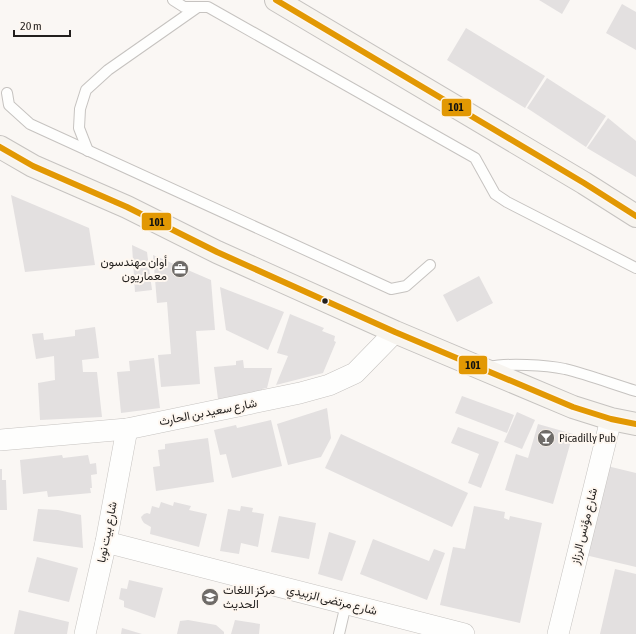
<svg xmlns="http://www.w3.org/2000/svg" width="636" height="634" font-family="'Asap Condensed',Vazirmatn,sans-serif">
	<rect width="100%" height="100%" fill="#faf7f4"/>
	<!-- building -->
	<g fill="#e3e0e0">
		<polygon points="539,0 570,0 562,14"/>
		<polygon points="622,4 636,12 636,50 606,33"/>
		<polygon points="466,28 545,76 525,108 447,60"/>
		<polygon points="547,78 606,116 586,147 527,108"/>
		<polygon points="608,118 636,141 636,177 587,148"/>
		<polygon points="11,195 89,228 95,265 25,272"/>
		<polygon points="132,245 147,252 152,290 135,292"/>
		<polygon points="153,255 211,280 215,330 196,331 200,384 161,387 158,355 171,354 167,302 157,303"/>
		<polygon points="479,276 493,303 457,322 443,295"/>
		<polygon points="220,287 284,312 268,350 226,330"/>
		<polygon points="290,314 324,328 322,331 335,336 334,341 336,342 323,373 276,385 288,356 277,353"/>
		<polygon points="95,327 99,358 82,360 83,372 97,372 102,417 40,420 38,383 55,380 54,356 36,359 32,334 43,333 44,340 75,336 75,330"/>
		<polygon points="154,358 160,408 121,413 117,372 130,371 129,361"/>
		<polygon points="243,360 244,368 272,368 267,388 262,389 263,394 242,394 242,397 218,399 214,367 236,365 236,361"/>
		<polygon points="462,396 514,415 507,433 455,413"/>
		<polygon points="327,408 331,438 321,457 288,465 277,424"/>
		<polygon points="517,412 535,420 522,449 504,442"/>
		<polygon points="271,420 282,466 232,478 226,454 220,455 214,430 236,425 237,428"/>
		<polygon points="538,424 573,434 553,504 505,490 516,454 528,458"/>
		<polygon points="458,427 499,442 481,488 468,483 479,454 451,443"/>
		<polygon points="341,434 468,493 452,527 325,468"/>
		<polygon points="208,438 214,482 156,491 153,467 160,466 158,450 165,449 165,444"/>
		<polygon points="62,455 63,458 88,455 90,464 96,463 97,474 91,475 92,488 90,488 91,493 48,497 47,491 23,494 20,460"/>
		<polygon points="603,465 636,473 636,567 581,554"/>
		<polygon points="0,469 2,469 2,480 6,480 7,510 0,510"/>
		<polygon points="161,502 173,506 174,502 191,506 189,510 207,514 199,547 150,534 151,527 144,523 142,520 141,517 144,514 147,513 150,514 152,506 159,508"/>
		<polygon points="241,506 253,508 252,512 264,514 258,547 241,543 239,554 220,551 228,509 240,511"/>
		<polygon points="474,506 505,512 504,518 509,520 510,516 542,523 520,623 440,605 453,547 465,549"/>
		<polygon points="38,509 58,510 81,515 83,548 33,541"/>
		<polygon points="279,516 316,523 309,559 271,552"/>
		<polygon points="329,532 356,541 342,581 318,574"/>
		<polygon points="373,539 429,561 434,549 445,553 427,600 360,574"/>
		<polygon points="37,557 78,568 69,602 28,592"/>
		<polygon points="615,569 636,574 636,634 600,634"/>
		<polygon points="129,580 163,588 155,618 124,607 124,601 119,599 121,588 127,589"/>
		<polygon points="19,610 69,622 67,634 14,634"/>
		<polygon points="188,620 216,625 224,632 224,634 177,634 180,621"/>
		<polygon points="235,620 260,624 259,634 231,634"/>
		<polygon points="122,628 142,634 121,634"/>
	</g>
	<g fill="none" stroke-linecap="round" stroke-linejoin="round">
		<defs>
			<g id="lane">
				<polyline points="173,0 184,7 208,7 475,158 495,194 507,202 636,268"/>
				<polyline points="7,93 9,105 30,124 391,289 406,286 430,265"/>
				<polyline points="88,151 79,128 80,109 86,90 108,70 198,7"/>
				<path d="M 489,367 C 507,363 546,365 565,369 C 589,375 613,384 636,391"/>
				<polyline points="339,634 346,604"/>
			</g>
			<g id="street">
				<polyline points="0,440 127,429 300,393 329,385 355,373 395,332"/>
				<polyline points="106,542 464,634"/>
				<polyline points="85,634 106,542 127,429"/>
				<polyline points="558,634 611,419"/>
			</g>
			<g id="secondary">
				<polyline points="276,0 584,183 636,216"/>
				<polyline points="0,147 33,166 127,207 217,252 395,332 573,407 611,419 636,424"/>
			</g>
		</defs>
		<!-- lane casing -->
		<use href="#lane" stroke="#c6c3c0" stroke-width="12"/>
		<!-- street casing -->
		<use href="#street" stroke="#c6c3c0" stroke-width="22"/>
		<!-- secondary casing -->
		<use href="#secondary" stroke="#c6c3c0" stroke-width="24"/>
		<!-- lane -->
		<use href="#lane" stroke="#fefefd" stroke-width="10"/>
		<!-- street -->
		<use href="#street" stroke="#fefefd" stroke-width="21"/>
		<!-- secondary -->
		<use href="#secondary" stroke="#f7f4ef" stroke-width="22"/>
		<defs>
			<g id="bus-1">
				<polyline points="276,0 584,183 636,216"/>
				<polyline points="0,147 33,166 127,207 217,252 395,332 573,407 611,419 636,424"/>
			</g>
		</defs>
		<!-- bus-1 casing -->
		<use href="#bus-1" stroke="#fef7f0" stroke-width="9"/>
		<!-- bus-1 -->
		<use href="#bus-1" stroke="#e29803" stroke-width="6"/>
	</g>
	<!-- icons -->
	<defs>
		<symbol id="office-disc" viewBox="-11 -11 22 22"><circle r="9.5" fill="#6e6b68" stroke="#fef7f0"/><path d="M-6-3h4V-5.5h4V-3h4V5H-6ZM-1-4.5V-3h2v-1.5ZM-6 0V1H6V0Z" fill="#fff"/></symbol>
		<symbol id="bar-disc" viewBox="-11 -11 22 22"><circle r="9.5" fill="#6e6b68" stroke="#fef7f0"/><path d="M-6-5H6L.8 .8V4.5H3.5V6h-7V4.5H-.8V.8Z" fill="#fff"/></symbol>
		<symbol id="school-disc" viewBox="-11 -11 22 22"><circle r="9.5" fill="#6e6b68" stroke="#fef7f0"/><path d="M0-5L7-2L0 1L-7-2ZM-4 1L0 2.5L4 1V4Q0 6-4 4Z" fill="#fff"/></symbol>
	</defs>
	<g fill-rule="evenodd">
		<use href="#office-disc" x="170" y="259" width="20" height="20"/>
		<use href="#bar-disc" x="536" y="428" width="20" height="20"/>
		<use href="#school-disc" x="200" y="587" width="20" height="20"/>
	</g>
	<!-- markers -->
	<circle fill="#221f1d" stroke="#fef7f0" stroke-width="1.5" cx="325" cy="301" r="3.5"/>
	<g text-anchor="middle" dominant-baseline="central" stroke-width="4" stroke-linejoin="round" paint-order="stroke">
		<!-- poi labels -->
		<g font-size="12" fill="#221f1d" stroke="#fef7f0" text-anchor="start">
			<text x="167" y="262" text-anchor="end">أوان مهندسون<tspan x="167" dy="14">معماريون</tspan></text>
			<text x="559" y="438">Picadilly Pub</text>
			<text x="223" y="590">مركز اللغات<tspan x="223" dy="14">الحديث</tspan></text>
		</g>
		<!-- street labels -->
		<g font-size="12" fill="#221f1d" stroke="#fef7f0">
			<text transform="translate(208 412) rotate(-11)">شارع سعيد بن الحارث</text>
			<text transform="translate(584 526) rotate(-76)">شارع مؤنس الرزاز</text>
			<text transform="translate(107 532) rotate(-79)">شارع بيت نوبا</text>
			<text transform="translate(332 600) rotate(14)">شارع مرتضى الزبيدي</text>
		</g>
	</g>
	<g stroke="#fef7f0" stroke-width="1.5">
		<rect x="441" y="98" width="31" height="19" rx="4" fill="#e29803"/>
		<rect x="141" y="212" width="31" height="19" rx="4" fill="#e29803"/>
		<rect x="458" y="355" width="30" height="20" rx="4" fill="#e29803"/>
	</g>
	<g font-size="11" text-anchor="middle" font-weight="bold" fill="#111">
		<text x="456" y="111">101</text>
		<text x="157" y="226">101</text>
		<text x="473" y="369">101</text>
	</g>
	<!-- scale -->
	<path d="M14 30v6h56v-6" fill="none" stroke="#221f1d" stroke-width="2"/>
	<text x="20" y="30" font-size="12" fill="#221f1d" stroke="#fef7f0" stroke-width="3" paint-order="stroke">20 m</text>
</svg>
